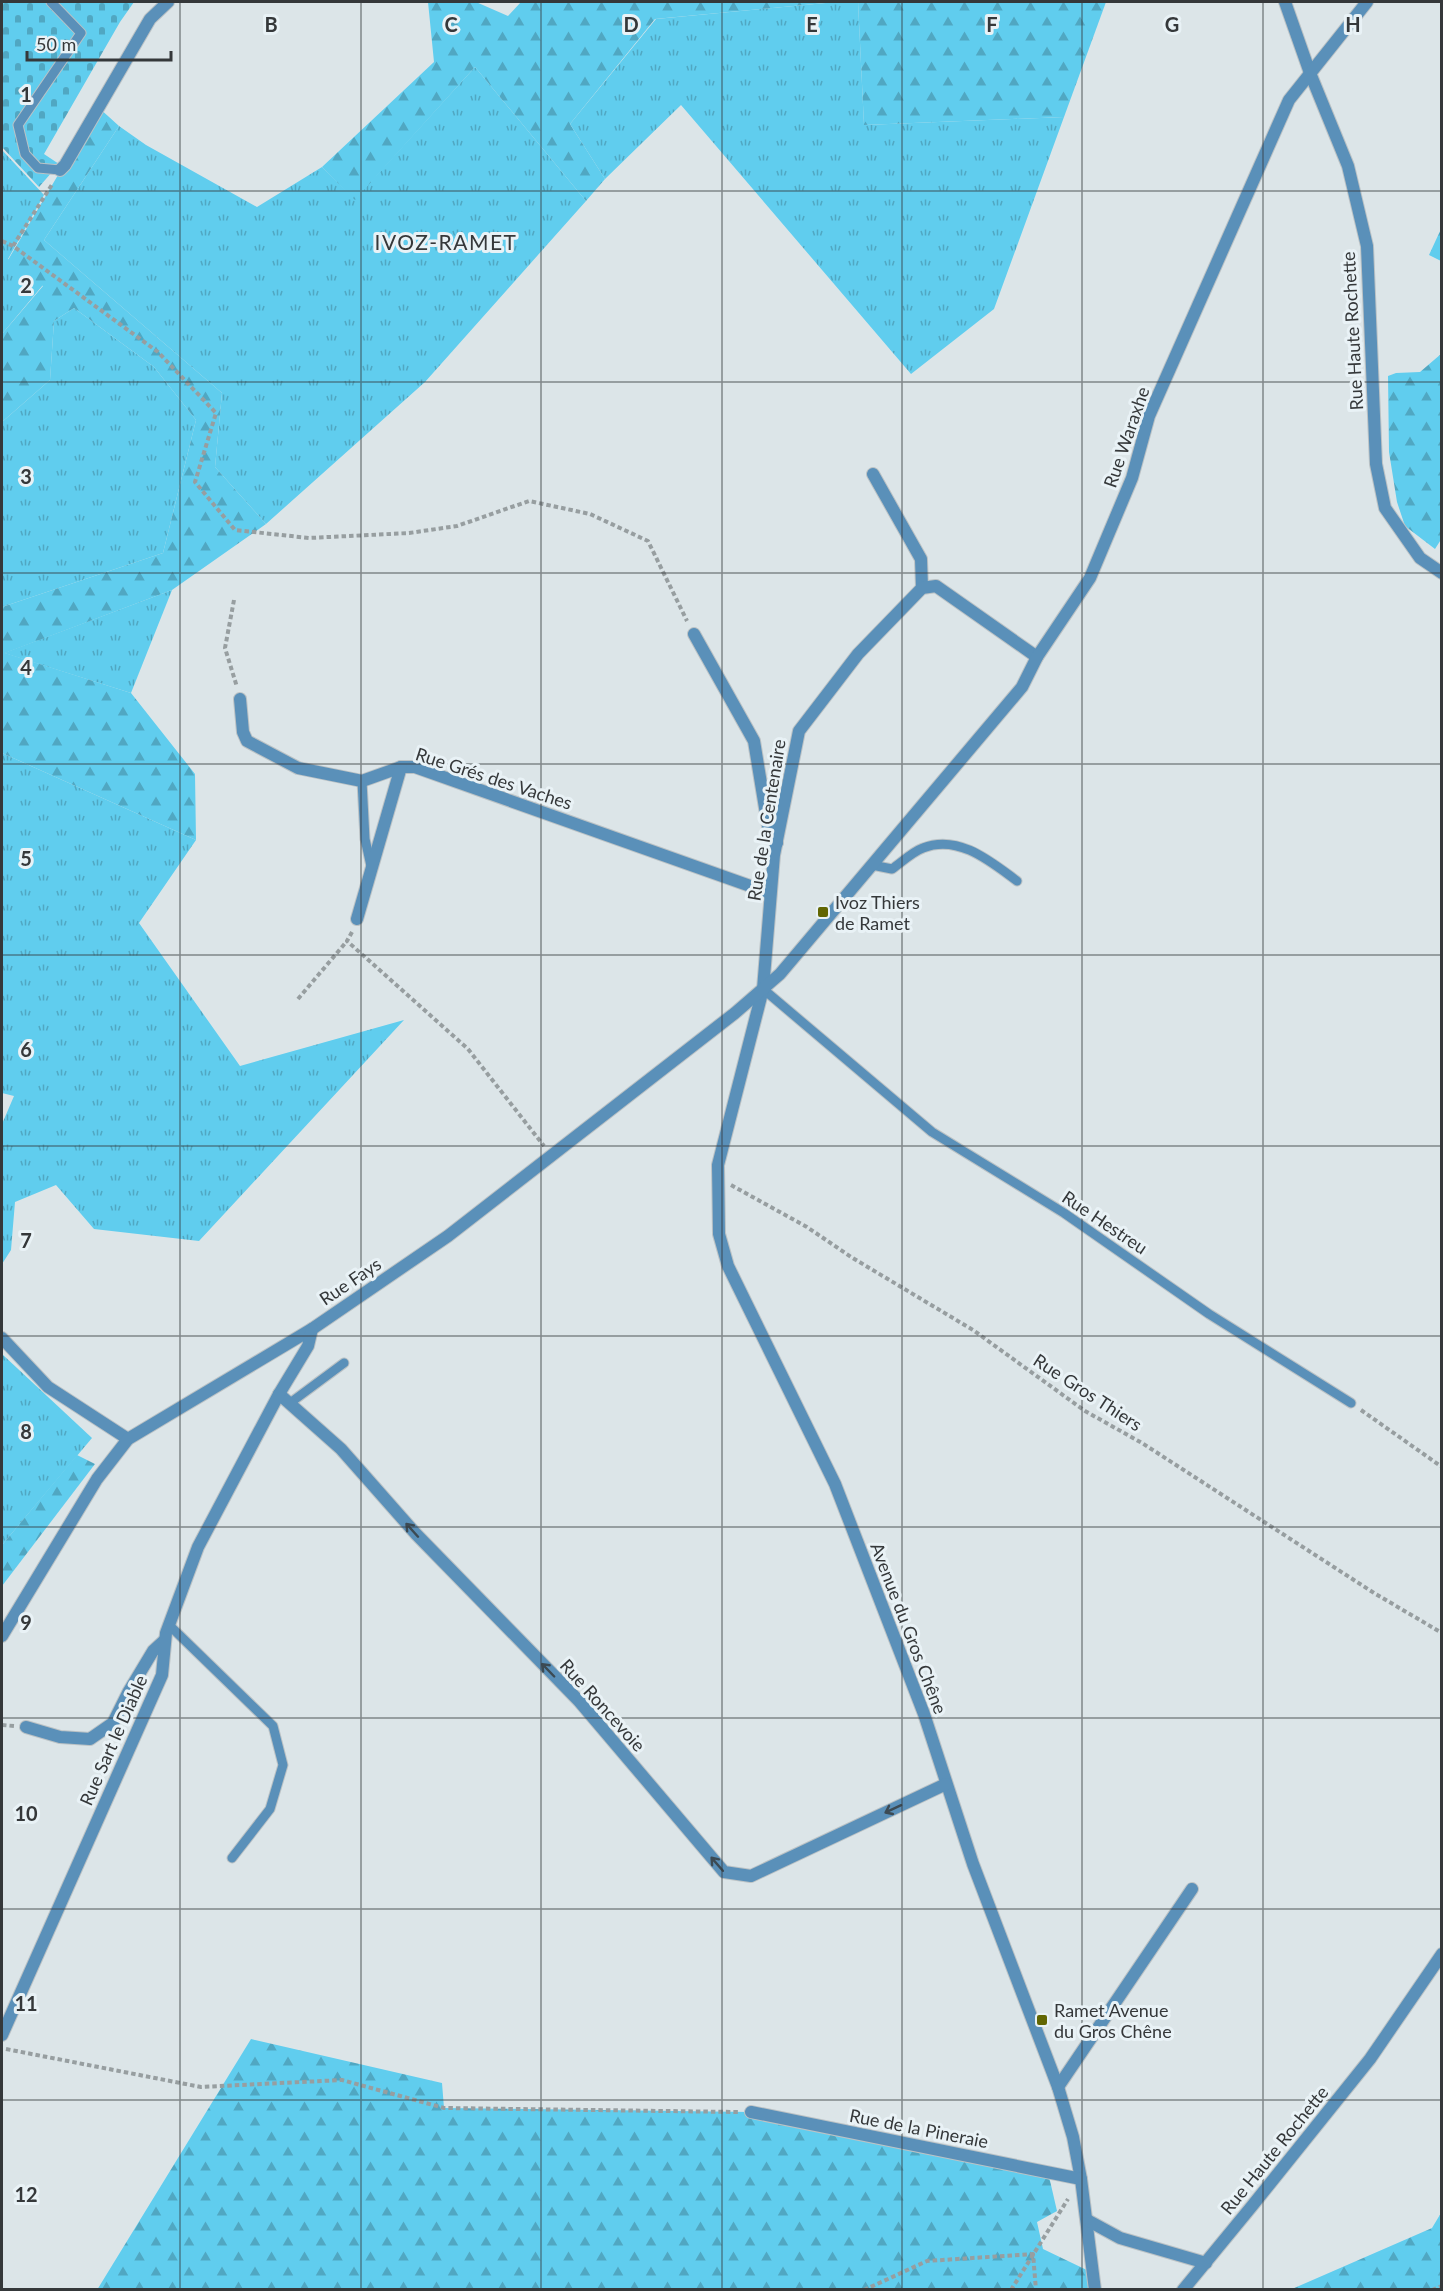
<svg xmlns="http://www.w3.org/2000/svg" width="1443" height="2291" font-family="Lato,sans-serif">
	<defs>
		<pattern id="grass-tufts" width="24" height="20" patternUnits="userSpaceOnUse" patternTransform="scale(1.5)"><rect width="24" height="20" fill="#60cdee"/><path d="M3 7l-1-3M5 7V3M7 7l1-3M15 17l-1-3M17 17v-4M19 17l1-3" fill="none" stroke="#50a7c2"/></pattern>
		<pattern id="forest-firs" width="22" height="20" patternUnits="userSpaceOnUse" patternTransform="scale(1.5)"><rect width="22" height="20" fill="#60cdee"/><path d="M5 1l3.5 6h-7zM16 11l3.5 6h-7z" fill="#50a7c2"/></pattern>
		<pattern id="cemetery-stones" width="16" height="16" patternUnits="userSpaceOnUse" patternTransform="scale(1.5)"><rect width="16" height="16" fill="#60cdee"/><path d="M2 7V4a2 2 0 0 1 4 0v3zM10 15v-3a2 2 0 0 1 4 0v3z" fill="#50a7c2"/></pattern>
	</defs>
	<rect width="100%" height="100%" fill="#dce5e8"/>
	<!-- grass -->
	<g fill="url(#grass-tufts)">
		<polygon points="836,2 858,2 864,125 1064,117 994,309 911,374 681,105 605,179 570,124 656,19"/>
		<polygon points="475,67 586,201 425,382 266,524 215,467 222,393 44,240 119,126 146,145 257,207 322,167 355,199"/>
		<polygon points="2,150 44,195 8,259 43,285 2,334"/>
		<polygon points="74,308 154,367 196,420 163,553 2,607 2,422 50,380 54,321"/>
		<polygon points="172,590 131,693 4,653"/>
		<polygon points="2,753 196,840 139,923 240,1066 404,1020 199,1241 94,1229 56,1185 15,1202 11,1250 2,1264 2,1124 14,1096 2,1093"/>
		<polygon points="2,1354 92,1438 2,1545"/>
	</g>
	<!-- forest -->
	<g fill="url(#forest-firs)">
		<polygon points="428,2 476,2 508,16 521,2 836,2 655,19 570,124 605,179 586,201 475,67 355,200 322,167 434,62"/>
		<polygon points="858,2 1106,2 1064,117 864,125"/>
		<polygon points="98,107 119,126 44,240 222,393 215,467 266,524 172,590 5,653 131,693 195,774 196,840 2,753 2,607 163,553 196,420 154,367 74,308 54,321 50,380 2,422 2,334 43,286 8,260"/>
		<polygon points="1441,229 1441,261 1429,255"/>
		<polygon points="1441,354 1442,538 1435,549 1405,526 1397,502 1389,452 1388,376 1396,373 1420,372"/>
		<polygon points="77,1455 95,1464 2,1586 2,1545"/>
		<polygon points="251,2039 442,2083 444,2108 751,2112 1048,2172 1057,2211 1037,2222 1043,2249 1093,2273 1095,2290 97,2290"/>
		<polygon points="1441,2213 1441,2289 1292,2289 1432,2228"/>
	</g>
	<!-- cemetery -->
	<polygon fill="url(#cemetery-stones)" points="2,2 134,2 120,22 44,154 59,164 39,187 2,147"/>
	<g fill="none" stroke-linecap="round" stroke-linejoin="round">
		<defs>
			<g id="lane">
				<polyline points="51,2 81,33 18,125 25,154 38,168 60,170"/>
				<polyline points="362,781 365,839 371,866"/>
				<path d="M 872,865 L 892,869 C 902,862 912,852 923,848 C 958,834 990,861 1017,881"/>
				<polyline points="763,989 932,1132 1064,1213 1209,1314 1351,1403"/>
				<polyline points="290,1403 344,1363"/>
				<polyline points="169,1625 273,1726 283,1765 270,1809 232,1858"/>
			</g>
			<g id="street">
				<polyline points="1285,2 1310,73 1348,166 1367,246 1376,464 1385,508 1420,558 1442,573"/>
				<polyline points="60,170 65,165 150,19 168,2"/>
				<polyline points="873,474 921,559 922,588"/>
				<polyline points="694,634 754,741 768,826 777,843"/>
				<polyline points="1037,657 936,586 922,588 858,654 799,731 774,855 763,989 718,1165 719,1234 728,1266 835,1484 924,1714 973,1864 1058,2087 1073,2137 1081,2179 1095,2290"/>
				<polyline points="240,699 243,732 247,741 298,768 362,781 401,767 415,767 770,893"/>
				<polyline points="357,919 401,767"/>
				<polyline points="2,1338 48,1387 128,1439"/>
				<polyline points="279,1394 341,1449 416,1534 579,1701 724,1872 751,1876 946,1784"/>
				<polyline points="2,1636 97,1479 128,1439 312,1329 448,1236 735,1013 780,974 1022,687 1037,657 1090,578 1132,478 1149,416 1289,100 1367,2"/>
				<polyline points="26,1727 60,1737 90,1739 113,1723 129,1691 153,1651 165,1640"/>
				<polyline points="2,2035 162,1675 166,1633 198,1547 279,1394 308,1346 312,1329"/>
				<polyline points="1058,2087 1192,1889"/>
				<polyline points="751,2112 1081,2179"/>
				<polyline points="1087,2220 1120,2238 1206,2263"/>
				<polyline points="1183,2290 1252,2206 1370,2059 1442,1954"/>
			</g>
		</defs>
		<!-- lane casing -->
		<use href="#lane" stroke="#bbc2c5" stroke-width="11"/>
		<!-- street casing -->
		<use href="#street" stroke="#bbc2c5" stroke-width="14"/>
		<!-- path -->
		<g stroke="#979ea0" stroke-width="4" stroke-dasharray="4.5 3" stroke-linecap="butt">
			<polyline points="2,241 13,246 158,352 216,413 195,482 235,530 309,538 409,533 457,526 529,501 590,514 648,541 687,621"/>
			<polyline points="13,246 53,183"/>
			<polyline points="234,600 225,648 237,687"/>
			<polyline points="352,932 347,941 468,1049 544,1146"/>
			<polyline points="298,999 347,941"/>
			<polyline points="731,1185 807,1227 851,1257 973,1330 1085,1411 1142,1443 1374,1593 1442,1633"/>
			<polyline points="1361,1410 1442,1467"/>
			<polyline points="2,1725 14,1726"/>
			<polyline points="6,2049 201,2087 342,2080 444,2108 738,2112"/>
			<polyline points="864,2290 927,2261 1033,2254 1036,2290"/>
			<polyline points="1011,2290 1068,2199"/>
			<polyline points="1432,2290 1442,2286"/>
		</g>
		<!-- lane -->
		<use href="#lane" stroke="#5a90b9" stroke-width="9"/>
		<!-- street -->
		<use href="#street" stroke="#5a90b9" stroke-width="12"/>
	</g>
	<!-- one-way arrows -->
	<defs><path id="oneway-shaft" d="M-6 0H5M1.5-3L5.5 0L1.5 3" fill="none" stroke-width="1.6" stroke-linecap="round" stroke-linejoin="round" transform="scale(1.5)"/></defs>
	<g stroke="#3c4a53">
		<use href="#oneway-shaft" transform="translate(412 1530) rotate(-132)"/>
		<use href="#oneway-shaft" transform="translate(548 1670) rotate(-134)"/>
		<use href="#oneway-shaft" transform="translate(893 1809) rotate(155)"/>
		<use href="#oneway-shaft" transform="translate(717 1864) rotate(-131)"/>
	</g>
	<!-- grid -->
	<path fill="none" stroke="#35383a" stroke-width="1.5" stroke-opacity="0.55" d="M 180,2 L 180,2290M 361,2 L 361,2290M 541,2 L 541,2290M 722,2 L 722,2290M 902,2 L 902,2290M 1082,2 L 1082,2290M 1263,2 L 1263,2290M 2,191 L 1442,191M 2,382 L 1442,382M 2,573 L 1442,573M 2,764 L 1442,764M 2,955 L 1442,955M 2,1146 L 1442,1146M 2,1336 L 1442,1336M 2,1527 L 1442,1527M 2,1718 L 1442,1718M 2,1909 L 1442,1909M 2,2100 L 1442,2100"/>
	<!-- markers -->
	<g fill="#626602" stroke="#e9f2f6" stroke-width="2">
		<rect x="817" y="906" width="12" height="12" rx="3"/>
		<rect x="1036" y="2014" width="12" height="12" rx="3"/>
	</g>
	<g text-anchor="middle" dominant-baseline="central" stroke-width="6" stroke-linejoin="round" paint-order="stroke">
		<!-- street labels -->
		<g font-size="18" fill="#35383a" stroke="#e9f2f6">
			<text transform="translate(1352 331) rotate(-93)">Rue Haute Rochette</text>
			<text transform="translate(1126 437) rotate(-71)">Rue Waraxhe</text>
			<text transform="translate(494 778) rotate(18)">Rue Grés des Vaches</text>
			<text transform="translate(766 820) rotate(-81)">Rue de la Centenaire</text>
			<text transform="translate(1105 1222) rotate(34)">Rue Hestreu</text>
			<text transform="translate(350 1281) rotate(-34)">Rue Fays</text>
			<text transform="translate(1088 1392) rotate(33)">Rue Gros Thiers</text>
			<text transform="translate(909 1628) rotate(69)">Avenue du Gros Chêne</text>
			<text transform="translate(603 1705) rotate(48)">Rue Roncevoie</text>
			<text transform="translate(113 1740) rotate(-66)">Rue Sart le Diable</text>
			<text transform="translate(919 2128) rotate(11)">Rue de la Pineraie</text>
			<text transform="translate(1274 2150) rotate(-51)">Rue Haute Rochette</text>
		</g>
		<!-- poi labels -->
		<g font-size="18" fill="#35383a" stroke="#e9f2f6" text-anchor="start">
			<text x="835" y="902">Ivoz Thiers<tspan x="835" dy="21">de Ramet</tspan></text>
			<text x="1054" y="2010">Ramet Avenue<tspan x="1054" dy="21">du Gros Chêne</tspan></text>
		</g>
		<!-- quarter labels -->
		<g font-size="21" letter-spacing="1.5" fill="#35383a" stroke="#e9f2f6">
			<text x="446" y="241">IVOZ-RAMET</text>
		</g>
	</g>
	<g font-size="20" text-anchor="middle" font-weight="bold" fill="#35383a" stroke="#e9f2f6" stroke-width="6" stroke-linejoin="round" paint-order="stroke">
		<text x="271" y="32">B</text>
		<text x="451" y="32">C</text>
		<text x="631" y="32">D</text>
		<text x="812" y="32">E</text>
		<text x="992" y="32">F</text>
		<text x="1172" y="32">G</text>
		<text x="1353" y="32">H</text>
		<text x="26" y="102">1</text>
		<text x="26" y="293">2</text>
		<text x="26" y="484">3</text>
		<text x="26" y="675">4</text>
		<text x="26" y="866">5</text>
		<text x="26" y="1057">6</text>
		<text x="26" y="1248">7</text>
		<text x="26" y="1439">8</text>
		<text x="26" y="1630">9</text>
		<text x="26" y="1821">10</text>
		<text x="26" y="2011">11</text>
		<text x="26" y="2202">12</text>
	</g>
	<!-- border -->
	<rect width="1443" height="2291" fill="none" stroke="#35383a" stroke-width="6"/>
	<!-- scale -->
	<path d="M27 51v9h144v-9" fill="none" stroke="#35383a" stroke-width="3"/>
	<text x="36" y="51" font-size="18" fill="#35383a" stroke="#e9f2f6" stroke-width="4.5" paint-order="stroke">50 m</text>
</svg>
